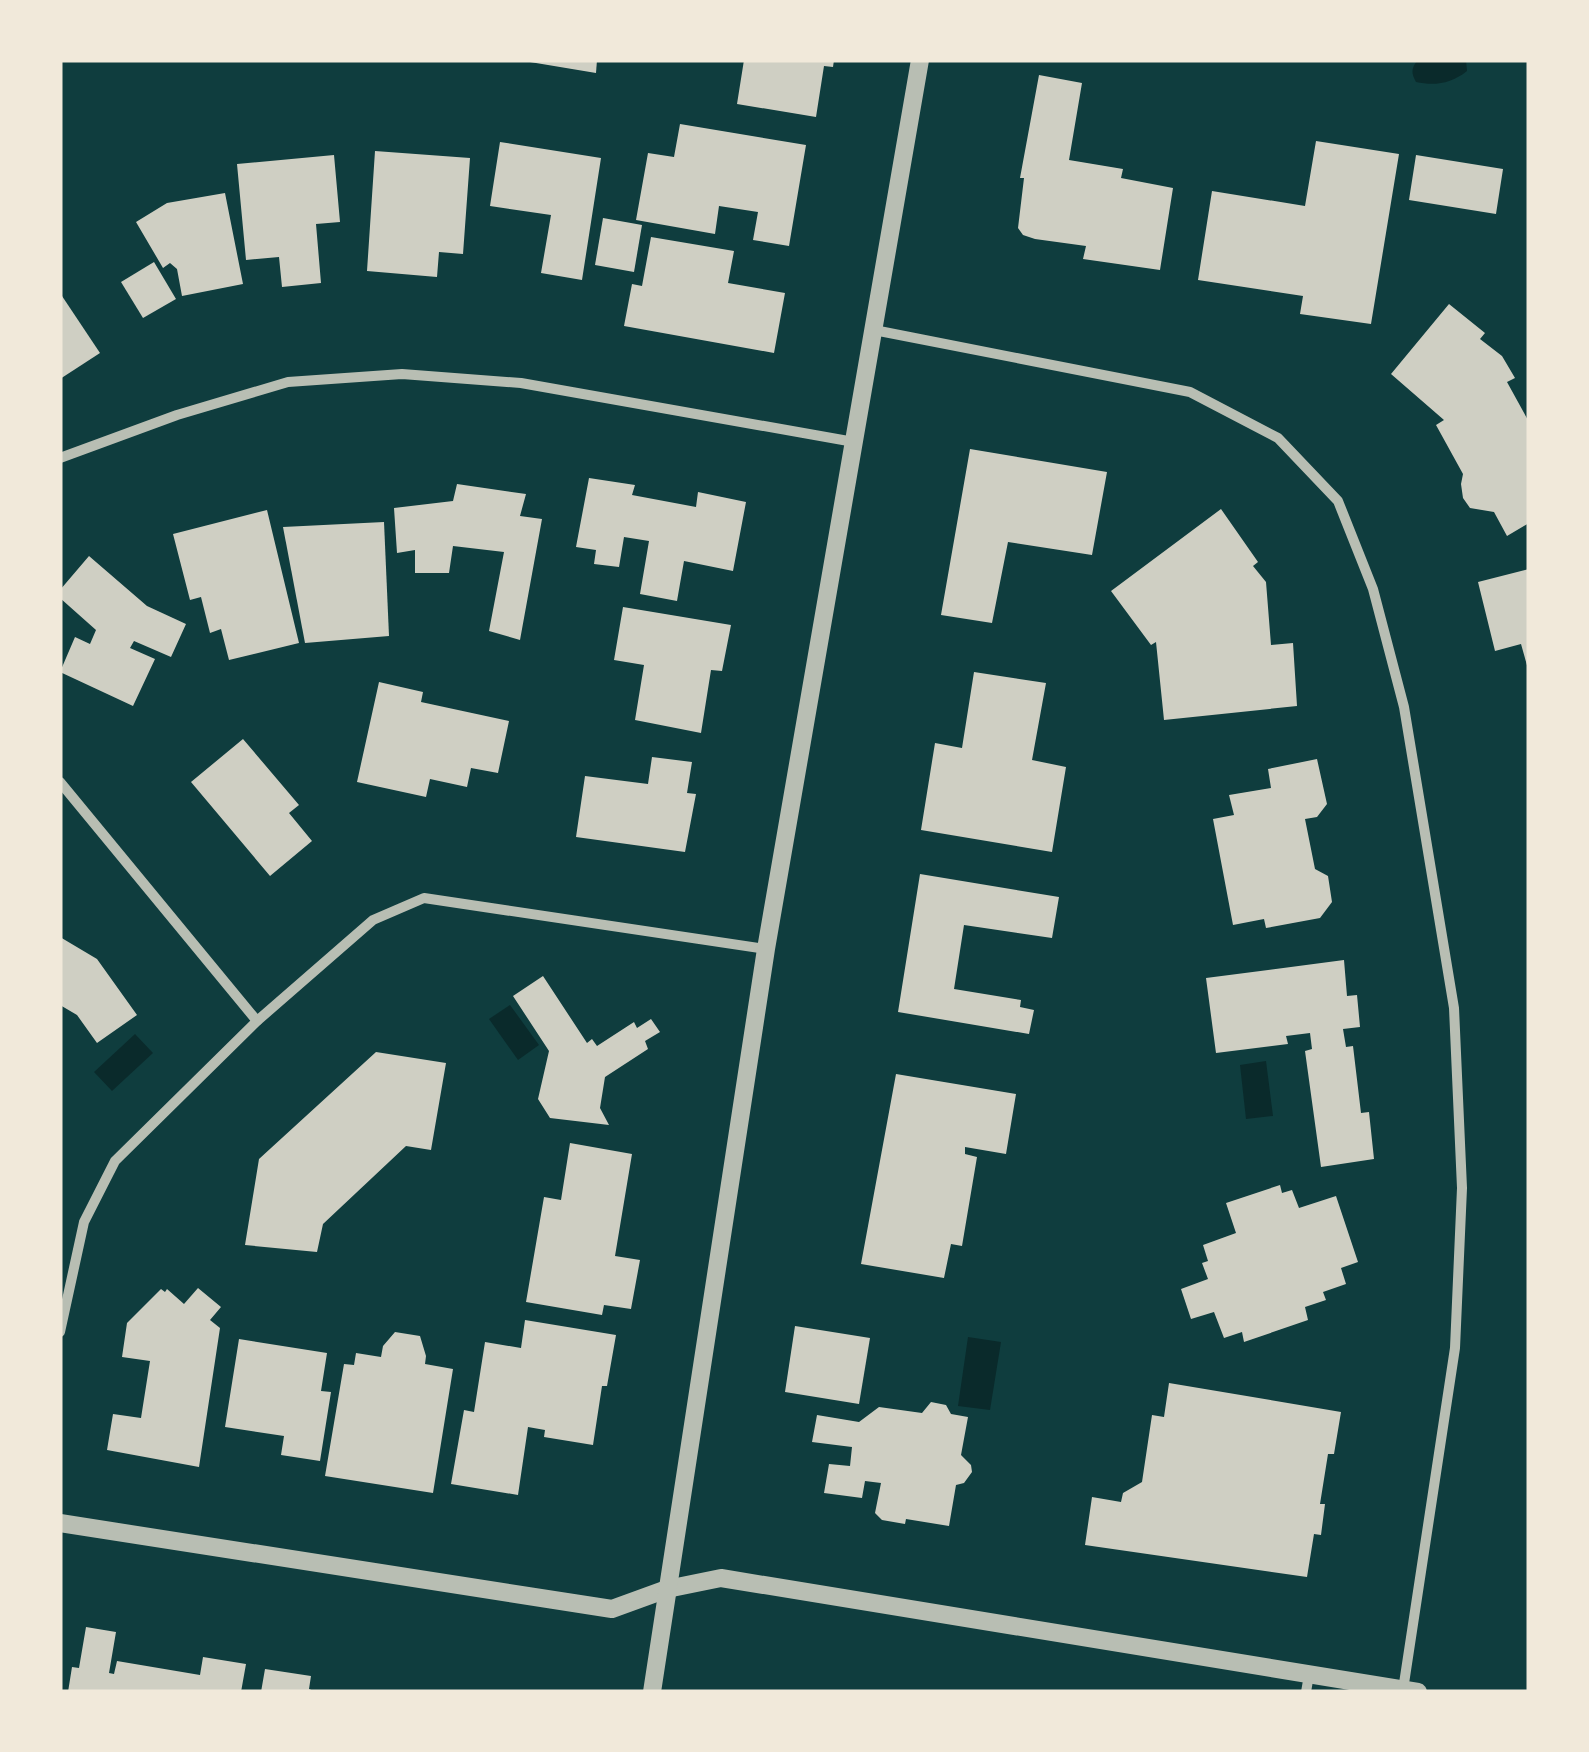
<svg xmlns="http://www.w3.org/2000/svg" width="1589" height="1752" font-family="'Source Sans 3',sans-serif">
	<rect width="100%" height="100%" fill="#0f3d3e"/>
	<!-- water -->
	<g fill="#0a2a2b">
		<path d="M 1418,60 L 1466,60 L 1467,71 C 1451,84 1434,86 1416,82 C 1411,73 1411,68 1418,60 Z"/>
		<polygon points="510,1005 539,1045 518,1060 489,1019"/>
		<polygon points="135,1034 153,1053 112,1091 94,1072"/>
		<polygon points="1266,1061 1273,1116 1246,1119 1240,1065"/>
		<polygon points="968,1337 1001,1342 990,1410 958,1406"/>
	</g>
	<!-- building -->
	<g fill="#cfcfc3">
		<polygon points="518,60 597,60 596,73"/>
		<polygon points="744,60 834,60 833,67 824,66 816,117 737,104"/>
		<polygon points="1039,75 1082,83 1069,160 1123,169 1121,178 1173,188 1160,270 1083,259 1086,246 1035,239 1023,235 1018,228 1024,178 1020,178"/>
		<polygon points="680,124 806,145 789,246 753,240 758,212 719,206 715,234 636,220 648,153 674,157"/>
		<polygon points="1316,141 1399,154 1371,324 1300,314 1303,296 1198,280 1212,191 1305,206"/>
		<polygon points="500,142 601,158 582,280 541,273 551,215 490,206"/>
		<polygon points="375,151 470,158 463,254 439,252 437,277 367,271"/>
		<polygon points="334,155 340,222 316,224 321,283 282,287 279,257 246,260 237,164"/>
		<polygon points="1416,155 1503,169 1496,214 1409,200"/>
		<polygon points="225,193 243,284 182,296 177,269 170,263 163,268 136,222 167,203"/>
		<polygon points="603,218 642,225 634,272 595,265"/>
		<polygon points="651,237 734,251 728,283 785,293 774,353 624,326 632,284 642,286"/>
		<polygon points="154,262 176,299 143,318 121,282"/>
		<polygon points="60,293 100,353 60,379"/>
		<polygon points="1449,304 1485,333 1480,339 1502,356 1515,378 1507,382 1529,422 1529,523 1507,536 1494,512 1470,508 1463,498 1461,484 1463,474 1436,425 1444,420 1391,374"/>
		<polygon points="970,449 1107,472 1092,555 1008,542 992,623 941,615"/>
		<polygon points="589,478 635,485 632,495 696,507 698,492 746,502 733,571 684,561 677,601 640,594 649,541 624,537 619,567 594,564 596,550 576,547"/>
		<polygon points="457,484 526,494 520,516 542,519 520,640 489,631 504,552 453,546 449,573 415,573 415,550 397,553 394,508 453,501"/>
		<polygon points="1221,509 1258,562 1253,566 1266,582 1271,645 1293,643 1297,706 1164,720 1156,642 1151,645 1111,591"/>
		<polygon points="267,510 299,643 229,660 221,629 210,633 201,597 190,600 173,534"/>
		<polygon points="384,522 389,636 305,643 283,527"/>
		<polygon points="89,556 147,606 186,624 171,657 134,641 130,648 155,659 133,706 60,672 75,637 90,644 96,630 60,598 60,590"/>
		<polygon points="1529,569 1529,669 1528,669 1521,644 1495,651 1478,582"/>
		<polygon points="623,607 731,625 722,671 711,670 701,733 635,720 644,665 614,660"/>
		<polygon points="974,672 1046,683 1032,760 1066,767 1052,852 921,830 935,743 962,748"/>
		<polygon points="379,682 423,692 421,702 509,721 498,773 471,768 467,787 430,779 426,797 357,782"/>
		<polygon points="243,739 299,805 289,813 312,841 270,876 191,782"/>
		<polygon points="652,757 692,762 687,793 696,794 685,852 576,837 585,776 648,784"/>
		<polygon points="1317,759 1327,804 1317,817 1305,819 1315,869 1328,876 1332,902 1320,918 1266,928 1264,919 1233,925 1213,819 1234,815 1229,795 1271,788 1268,769"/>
		<polygon points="920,874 1059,897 1052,938 964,925 954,989 1021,1000 1020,1007 1034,1010 1029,1034 898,1012"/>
		<polygon points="60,937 97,959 137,1015 97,1043 77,1015 60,1005"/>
		<polygon points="1344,960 1347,996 1357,995 1360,1027 1343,1029 1346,1047 1353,1046 1361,1113 1369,1112 1374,1159 1321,1167 1305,1051 1312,1049 1310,1033 1286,1036 1288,1044 1216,1053 1206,978"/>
		<polygon points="543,976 587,1043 592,1039 597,1046 634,1022 637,1028 651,1019 660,1032 645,1041 648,1049 605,1077 600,1108 609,1125 550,1118 538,1099 549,1051 513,996"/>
		<polygon points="376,1052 446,1063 431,1150 406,1146 323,1224 317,1252 245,1245 259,1159"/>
		<polygon points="896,1074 1016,1094 1006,1154 965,1147 965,1154 977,1157 962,1246 951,1244 944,1278 861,1264"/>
		<polygon points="570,1143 632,1154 615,1256 640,1260 631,1309 604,1305 602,1315 526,1302 544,1197 561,1200"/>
		<polygon points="1280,1185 1282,1193 1292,1190 1299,1208 1336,1196 1358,1262 1341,1268 1346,1284 1323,1292 1326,1300 1305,1307 1308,1320 1244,1342 1242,1332 1224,1338 1214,1312 1191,1319 1181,1289 1208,1279 1202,1263 1208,1261 1203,1245 1236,1233 1226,1203"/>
		<polygon points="198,1288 221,1307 210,1320 220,1328 199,1467 107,1450 113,1414 141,1418 150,1361 122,1357 127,1323 161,1289 165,1292 167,1289 184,1304"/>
		<polygon points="525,1320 616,1335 607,1386 602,1386 593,1445 544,1437 545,1430 528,1427 518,1495 451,1484 464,1410 474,1412 485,1342 521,1348"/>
		<polygon points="795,1326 870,1338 859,1404 785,1392"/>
		<polygon points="395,1332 420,1336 426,1356 425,1364 453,1369 433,1493 325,1476 344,1364 354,1365 356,1353 381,1357 383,1346"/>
		<polygon points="239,1339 327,1353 321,1391 331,1392 320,1461 281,1455 284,1436 225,1427"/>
		<polygon points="1169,1383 1341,1412 1334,1454 1328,1454 1320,1504 1325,1504 1321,1535 1314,1534 1307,1577 1085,1545 1092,1497 1121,1502 1123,1493 1142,1482 1152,1415 1164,1417"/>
		<polygon points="931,1402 946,1405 951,1414 968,1417 961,1455 971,1465 972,1472 964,1483 956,1485 949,1526 906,1519 905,1524 882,1520 875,1513 881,1483 865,1481 862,1498 824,1493 829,1464 850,1466 852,1447 812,1442 817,1415 859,1422 879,1407 922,1413"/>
		<polygon points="86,1627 116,1632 109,1673 114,1674 117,1661 200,1675 203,1657 246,1664 241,1692 68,1692 72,1667 79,1668"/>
		<polygon points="265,1669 311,1676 309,1689 316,1692 261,1692"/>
	</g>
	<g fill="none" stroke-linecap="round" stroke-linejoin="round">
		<!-- minor -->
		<g stroke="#b8beb3" stroke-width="10">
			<polyline points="874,330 1190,392 1278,438 1338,501 1373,589 1404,707 1454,1008 1462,1188 1455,1348 1403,1690"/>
			<polyline points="60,458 177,415 288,382 402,374 521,383 854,442"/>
			<polyline points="60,782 257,1021"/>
			<polyline points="60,1332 84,1222 115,1161 257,1021 373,920 424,898 766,949"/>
			<polyline points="1306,1692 1309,1675"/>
		</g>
		<!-- tertiary -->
		<g stroke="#b8beb3" stroke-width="18">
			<polyline points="60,1523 612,1609 667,1589 721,1578 1418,1692"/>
			<polyline points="652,1692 766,949 920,60"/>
		</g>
	</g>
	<!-- border -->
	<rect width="1589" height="1752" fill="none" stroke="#f1e9da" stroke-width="125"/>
</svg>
